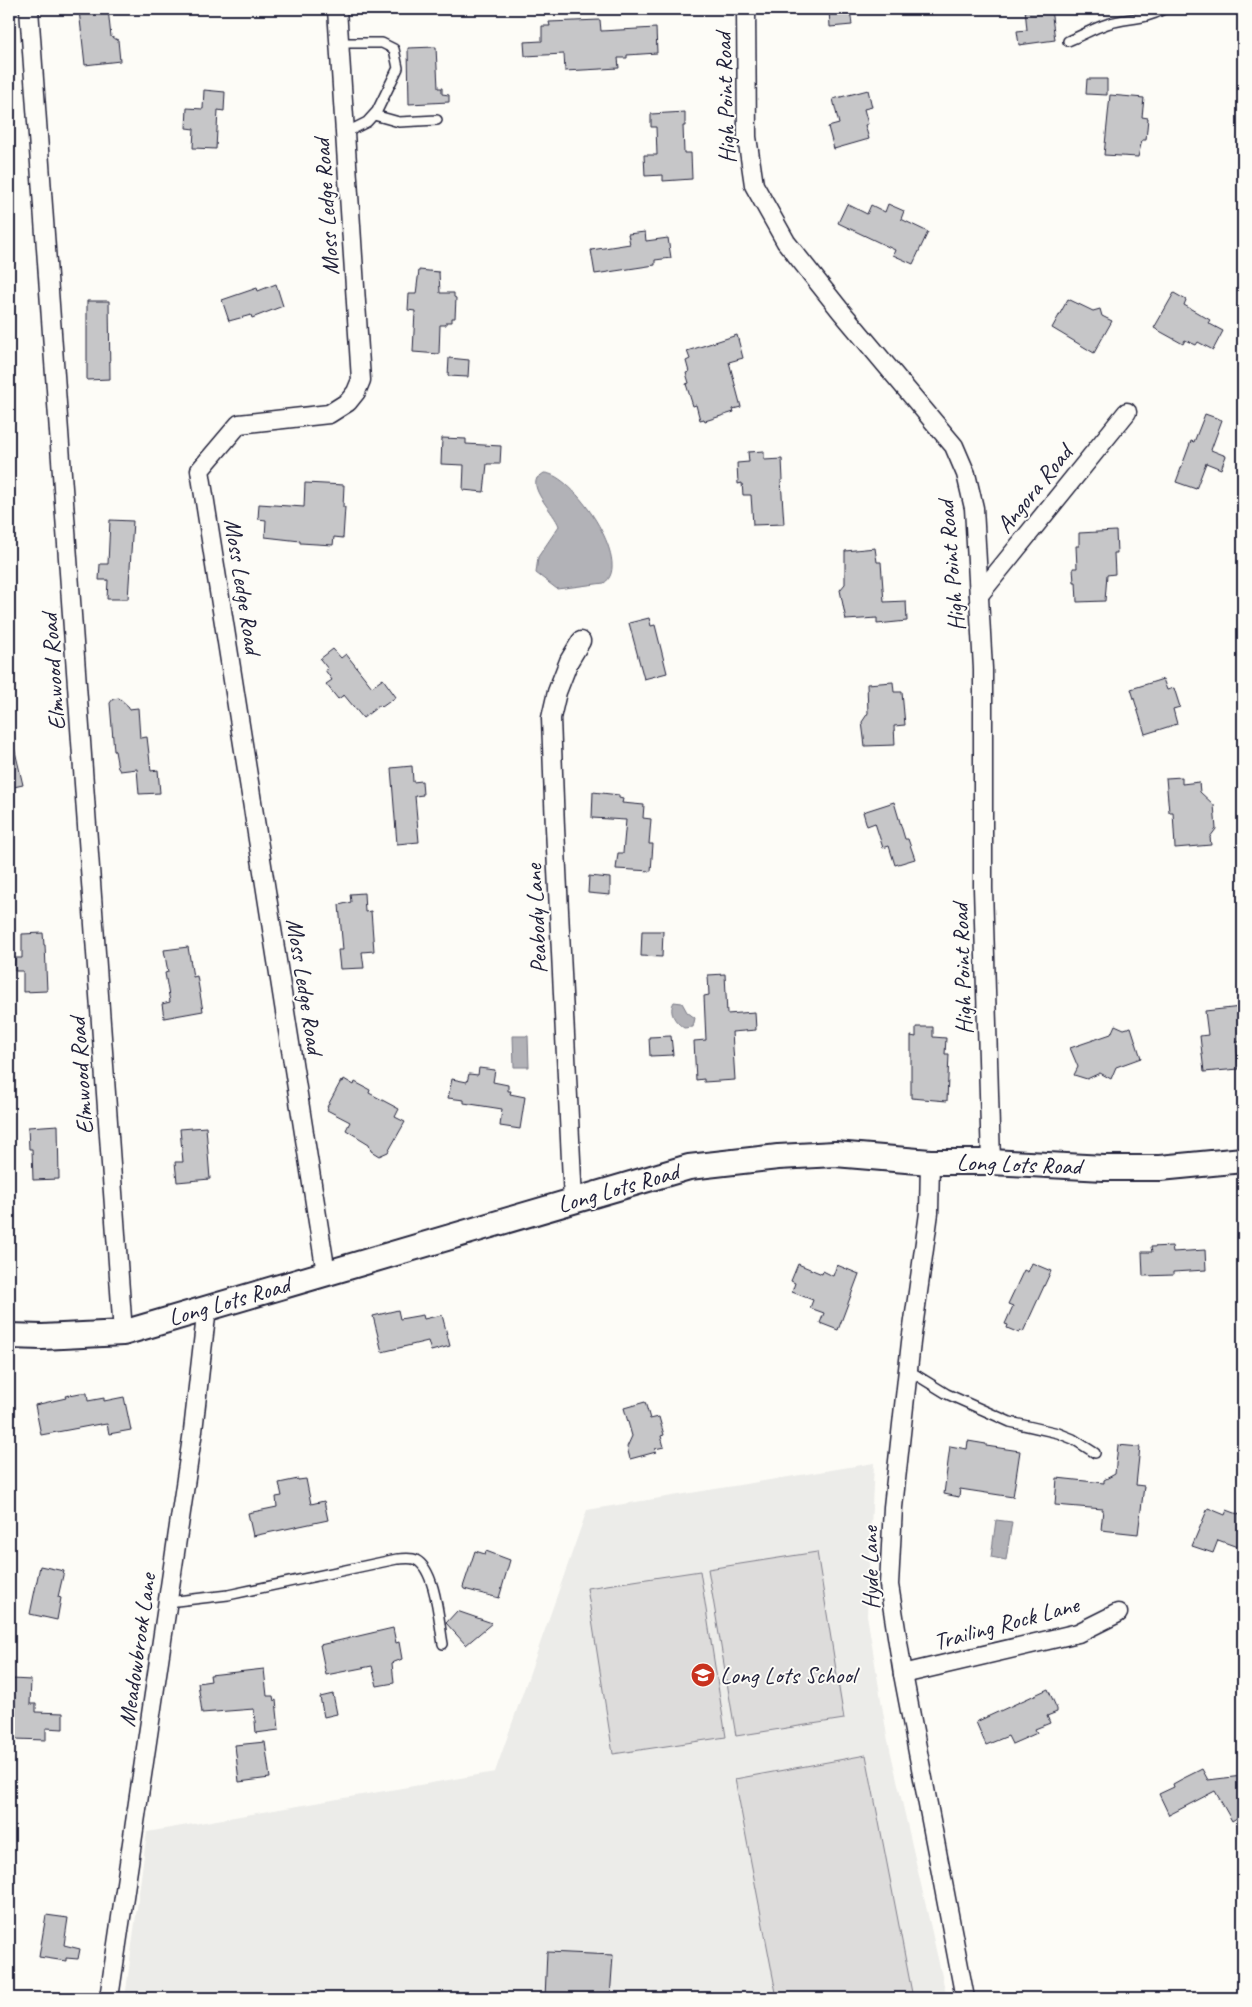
<svg xmlns="http://www.w3.org/2000/svg" width="1252" height="2007" font-family="Caveat,sans-serif">
	<rect width="100%" height="100%" fill="#fdfcf7"/>
	<filter id="ink" filterUnits="userSpaceOnUse"><feTurbulence type="fractalNoise" baseFrequency=".02" numOctaves="2"/><feDisplacementMap in="SourceGraphic" scale="10" xChannelSelector="R" yChannelSelector="G"/><feConvolveMatrix kernelMatrix="1 2 1 2 8 2 1 2 1" color-interpolation-filters="sRGB"/></filter>
	<g filter="url(#ink)">
		<!-- built -->
		<polygon fill="#ecece9" points="874,1463 867,1615 887,1736 947,1998 125,1998 147,1832 495,1772 587,1510"/>
		<!-- green -->
		<g fill="#dddcdb" stroke="#807f8b">
			<polygon points="817,1552 844,1719 736,1736 708,1569"/>
			<polygon points="700,1571 726,1737 613,1754 587,1588"/>
			<polygon points="866,1755 913,1998 777,1998 735,1779"/>
		</g>
		<!-- water -->
		<g fill="#b2b2b7" stroke="#787885">
			<path d="M 544,473 C 573,473 634,564 604,583 L 557,589 L 536,573 L 538,557 L 559,526 C 554,512 530,491 537,478 Z"/>
			<path d="M 674,1002 L 682,1003 L 687,1012 L 695,1018 L 693,1027 L 684,1028 C 675,1022 668,1012 674,1002 Z"/>
			<polygon points="513,1036 528,1036 529,1067 514,1067"/>
			<polygon points="996,1520 1012,1522 1006,1560 991,1557"/>
		</g>
		<!-- building -->
		<g fill="#c6c6c8" stroke="#22223b">
			<polygon points="108,9 111,37 118,40 120,61 85,65 79,10"/>
			<polygon points="829,9 850,9 852,25 830,27"/>
			<polygon points="1025,9 1051,9 1055,40 1019,45 1017,31 1027,30"/>
			<polygon points="600,20 601,31 656,28 657,53 627,55 627,58 618,58 619,68 565,71 564,54 525,56 524,42 542,41 542,26 550,26 549,22"/>
			<polygon points="436,47 438,88 442,88 442,94 449,95 449,102 409,104 408,48"/>
			<polygon points="1087,79 1107,79 1107,95 1086,94"/>
			<polygon points="204,90 225,92 224,111 218,110 216,149 193,148 194,129 186,128 187,108 203,109"/>
			<polygon points="868,90 872,107 864,109 868,124 865,125 869,139 834,149 828,127 839,124 833,99"/>
			<polygon points="1110,95 1144,98 1142,117 1148,118 1146,140 1142,140 1138,157 1104,155"/>
			<polygon points="685,112 685,126 683,126 684,153 691,153 692,179 663,181 663,175 645,176 644,155 657,155 656,127 651,127 651,114"/>
			<polygon points="847,204 867,214 871,205 885,212 888,204 904,211 901,219 928,232 913,264 893,255 895,250 838,223"/>
			<polygon points="645,232 646,241 668,238 671,258 655,260 655,265 595,274 591,250 630,244 628,234"/>
			<polygon points="419,270 439,272 440,293 454,293 454,297 456,298 455,318 452,318 452,322 446,322 446,325 440,325 439,354 413,352 415,311 408,310 409,294 416,294"/>
			<polygon points="276,284 283,306 252,318 251,315 229,321 222,300 257,288 258,291"/>
			<polygon points="1174,293 1186,300 1184,305 1210,320 1208,323 1223,331 1213,350 1198,342 1196,345 1185,340 1183,344 1154,328"/>
			<polygon points="1068,299 1093,311 1100,309 1102,316 1112,321 1094,353 1052,328"/>
			<polygon points="87,301 109,301 110,379 87,380"/>
			<polygon points="737,335 743,358 729,362 741,407 733,409 734,412 705,421 704,419 700,420 696,405 693,406 686,384 689,383 686,373 689,372 686,361 690,359 687,351"/>
			<polygon points="449,358 469,360 468,377 448,376"/>
			<polygon points="1205,414 1222,420 1211,450 1226,456 1221,469 1206,463 1196,489 1176,482 1191,441 1194,442"/>
			<polygon points="442,438 466,439 466,444 501,446 500,464 487,464 484,492 463,490 464,465 441,464"/>
			<polygon points="764,451 764,460 782,459 783,480 781,480 784,524 753,525 751,495 743,495 742,483 738,484 737,463 749,462 748,452"/>
			<polygon points="305,483 344,485 343,507 345,507 343,538 334,537 333,545 300,543 300,541 265,537 266,520 258,519 259,504 304,507"/>
			<polygon points="110,520 133,521 128,599 107,599 108,580 99,580 100,564 108,564"/>
			<polygon points="1116,531 1117,553 1114,553 1115,574 1107,575 1105,601 1077,602 1076,582 1074,582 1073,568 1077,568 1076,546 1079,546 1079,533"/>
			<polygon points="875,548 877,562 881,562 884,602 906,601 907,621 877,624 877,618 846,620 840,590 845,584 845,551"/>
			<polygon points="649,618 651,626 655,625 667,673 644,679 629,623"/>
			<polygon points="333,649 341,658 346,654 372,687 383,679 396,697 382,707 380,705 363,718 344,695 338,699 326,684 332,680 325,670 328,669 320,659"/>
			<polygon points="1163,679 1167,690 1174,688 1180,707 1173,709 1177,724 1145,734 1131,689"/>
			<polygon points="893,682 894,692 902,692 905,725 894,726 895,745 865,746 862,722 868,713 867,684"/>
			<polygon points="119,698 129,707 129,709 138,708 140,738 147,737 151,771 158,770 160,793 139,794 137,769 120,771 118,768 115,751 114,751 110,703 113,699"/>
			<polygon points="14,747 23,785 9,788 9,748"/>
			<polygon points="412,766 413,782 422,781 423,795 415,796 419,842 397,844 391,768"/>
			<polygon points="1182,777 1182,784 1199,782 1200,792 1214,805 1216,829 1210,837 1211,845 1175,848 1173,812 1169,812 1166,778"/>
			<polygon points="593,792 619,795 619,798 623,799 622,803 644,805 643,818 651,819 649,844 653,844 651,871 616,869 618,853 623,853 626,820 592,818"/>
			<polygon points="894,802 905,839 908,839 915,859 895,865 889,846 883,848 875,823 867,826 863,812"/>
			<polygon points="589,876 610,878 610,895 588,893"/>
			<polygon points="364,893 365,912 371,911 374,951 362,952 364,968 340,969 338,950 343,950 339,905 351,902 350,894"/>
			<polygon points="642,931 663,931 662,957 641,956"/>
			<polygon points="43,933 44,945 45,945 47,991 23,992 23,971 15,971 15,958 22,958 22,934"/>
			<polygon points="188,947 193,977 197,976 203,1011 164,1018 162,1004 170,1002 165,973 168,972 164,950"/>
			<polygon points="725,974 727,1014 755,1012 756,1030 732,1032 735,1080 704,1082 704,1079 696,1080 694,1041 706,1040 704,996 709,995 708,975"/>
			<polygon points="1241,1007 1242,1012 1243,1011 1243,1042 1236,1042 1239,1069 1204,1072 1200,1036 1208,1035 1205,1011"/>
			<polygon points="1115,1025 1124,1029 1131,1027 1141,1058 1116,1067 1111,1079 1100,1073 1087,1079 1074,1075 1078,1067 1070,1048 1111,1034"/>
			<polygon points="916,1027 933,1027 933,1037 946,1038 945,1054 949,1054 947,1101 911,1098 911,1036 916,1037"/>
			<polygon points="671,1036 673,1055 650,1056 649,1037"/>
			<polygon points="479,1068 495,1070 493,1082 508,1085 508,1091 511,1091 510,1094 525,1097 520,1129 500,1126 502,1109 464,1103 464,1100 448,1098 452,1079 467,1082 469,1074 478,1075"/>
			<polygon points="344,1079 354,1085 355,1082 370,1090 369,1093 399,1109 395,1117 405,1122 388,1152 379,1156 371,1151 369,1144 346,1130 350,1122 327,1110 328,1108 327,1107 341,1081 343,1082"/>
			<polygon points="58,1125 59,1179 33,1180 32,1149 29,1149 28,1127"/>
			<polygon points="206,1127 210,1179 177,1182 175,1162 183,1162 180,1129"/>
			<polygon points="1172,1246 1173,1252 1205,1250 1206,1270 1173,1272 1173,1275 1143,1276 1142,1252 1152,1252 1151,1247"/>
			<polygon points="1032,1263 1051,1271 1023,1332 1020,1330 1019,1333 1007,1328 1008,1325 1005,1324 1013,1306 1008,1304 1024,1270 1028,1272"/>
			<polygon points="798,1264 822,1274 823,1271 833,1276 837,1265 859,1274 838,1330 820,1323 824,1313 810,1308 813,1300 792,1292 795,1283 791,1281"/>
			<polygon points="398,1310 400,1319 423,1315 424,1319 442,1315 450,1346 431,1351 428,1341 382,1352 373,1316"/>
			<polygon points="80,1393 87,1393 88,1401 104,1398 104,1401 124,1397 131,1430 109,1434 107,1424 100,1425 100,1424 41,1435 35,1405 66,1398 65,1396"/>
			<polygon points="645,1402 650,1419 659,1417 664,1435 661,1436 664,1447 655,1449 656,1452 630,1459 627,1447 632,1436 624,1408"/>
			<polygon points="968,1441 986,1444 986,1446 1020,1451 1013,1497 960,1489 959,1497 944,1494 950,1446 967,1449"/>
			<polygon points="1118,1445 1140,1447 1136,1485 1144,1486 1138,1534 1101,1530 1103,1509 1055,1505 1057,1478 1104,1483 1104,1480 1115,1474"/>
			<polygon points="298,1479 298,1480 306,1479 311,1504 324,1501 328,1520 253,1536 248,1513 277,1507 276,1497 282,1496 279,1483"/>
			<polygon points="1208,1508 1225,1515 1227,1510 1243,1516 1243,1549 1218,1540 1213,1553 1192,1546"/>
			<polygon points="475,1551 485,1554 486,1551 510,1560 499,1598 464,1589 463,1587"/>
			<polygon points="40,1566 64,1571 58,1597 61,1598 57,1620 30,1614"/>
			<polygon points="457,1611 492,1623 466,1645 446,1623"/>
			<polygon points="393,1628 396,1643 399,1642 402,1659 392,1663 394,1683 377,1686 372,1666 326,1675 320,1645"/>
			<polygon points="264,1669 267,1696 273,1696 274,1701 276,1700 279,1730 256,1733 254,1709 202,1713 198,1683 211,1681 210,1675"/>
			<polygon points="12,1679 31,1680 30,1704 36,1704 36,1712 63,1713 63,1729 46,1728 46,1740 15,1739 15,1722 10,1721"/>
			<polygon points="1048,1689 1057,1709 1057,1712 1047,1716 1050,1723 1035,1729 1037,1733 1012,1744 1008,1736 986,1745 976,1722"/>
			<polygon points="333,1694 337,1714 324,1717 320,1697"/>
			<polygon points="265,1742 270,1778 239,1782 235,1745"/>
			<polygon points="1202,1769 1208,1780 1242,1776 1240,1779 1243,1814 1232,1821 1215,1791 1169,1815 1159,1794 1174,1787 1173,1784 1182,1779"/>
			<polygon points="46,1915 68,1918 64,1945 80,1949 78,1959 66,1958 66,1961 39,1957"/>
			<polygon points="547,1952 613,1955 610,1998 545,1998"/>
		</g>
		<g fill="none" stroke-linecap="round" stroke-linejoin="round">
			<defs>
				<g id="lane">
					<path d="M 1068,41 C 1081,36 1094,28 1107,24 C 1129,17 1142,21 1164,9"/>
					<polyline points="339,43 382,43 394,49 398,68 377,111 367,122 345,133"/>
					<polyline points="374,115 399,122 437,120"/>
					<polyline points="908,1370 947,1394 1010,1422 1058,1433 1073,1439 1095,1453"/>
					<path d="M 168,1602 L 228,1595 L 397,1559 C 402,1559 411,1557 416,1560 C 436,1570 439,1623 443,1644"/>
				</g>
				<g id="street">
					<polyline points="29,9 123,1333"/>
					<polyline points="746,9 747,137 754,185 786,242 840,310 954,446 966,474 974,508 983,669 983,888 991,1162"/>
					<polyline points="979,595 1127,412"/>
					<polyline points="930,1162 929,1213 911,1342 893,1507 889,1585 903,1674 965,1998"/>
					<polyline points="573,1201 555,828 551,718 557,692 569,661 581,641"/>
					<polyline points="326,1273 200,470 239,424 329,414 348,402 356,392 361,380 337,9"/>
					<polyline points="903,1674 1078,1633 1118,1613"/>
					<polyline points="109,1998 193,1431 207,1307"/>
				</g>
				<polyline id="secondary" points="9,1336 42,1337 123,1333 689,1167 778,1157 835,1154 930,1162 991,1162 1104,1168 1160,1168 1243,1160"/>
			</defs>
			<!-- lane casing -->
			<use href="#lane" stroke="#22223b" stroke-width="12"/>
			<!-- street casing -->
			<use href="#street" stroke="#22223b" stroke-width="21"/>
			<!-- secondary casing -->
			<use href="#secondary" stroke="#22223b" stroke-width="28"/>
			<!-- lane -->
			<use href="#lane" stroke="#fdfcf7" stroke-width="9"/>
			<!-- street -->
			<use href="#street" stroke="#fdfcf7" stroke-width="18"/>
			<!-- secondary -->
			<use href="#secondary" stroke="#fdfcf7" stroke-width="24"/>
		</g>
	</g>
	<!-- icons -->
	<defs>
		<symbol id="school-disc" viewBox="-11 -11 22 22"><circle r="9.5" fill="#c8321e" stroke="#fdfcf7"/><path d="M0-5L7-2L0 1L-7-2ZM-4 1L0 2.5L4 1V4Q0 6-4 4Z" fill="#fff"/></symbol>
	</defs>
	<g fill-rule="evenodd">
		<use href="#school-disc" x="689" y="1661" width="28" height="28"/>
	</g>
	<g text-anchor="middle" dominant-baseline="central" stroke-width="4" stroke-linejoin="round" paint-order="stroke">
		<!-- street labels -->
		<g font-size="24" fill="#22223b" stroke="#fdfcf7">
			<text transform="translate(725 98) rotate(-92)">High Point Road</text>
			<text transform="translate(326 207) rotate(-94)">Moss Ledge Road</text>
			<text transform="translate(1034 489) rotate(-51)">Angora Road</text>
			<text transform="translate(951 566) rotate(-95)">High Point Road</text>
			<text transform="translate(243 586) rotate(81)">Moss Ledge Road</text>
			<text transform="translate(53 672) rotate(-94)">Elmwood Road</text>
			<text transform="translate(536 919) rotate(-93)">Peabody Lane</text>
			<text transform="translate(962 969) rotate(-92)">High Point Road</text>
			<text transform="translate(305 986) rotate(81)">Moss Ledge Road</text>
			<text transform="translate(81 1076) rotate(-94)">Elmwood Road</text>
			<text transform="translate(1019 1164) rotate(2)">Long Lots Road</text>
			<text transform="translate(618 1188) rotate(-16)">Long Lots Road</text>
			<text transform="translate(229 1301) rotate(-16)">Long Lots Road</text>
			<text transform="translate(870 1568) rotate(-91)">Hyde Lane</text>
			<text transform="translate(1006 1623) rotate(-15)">Trailing Rock Lane</text>
			<text transform="translate(137 1650) rotate(-82)">Meadowbrook Lane</text>
		</g>
		<!-- poi labels -->
		<g font-size="24" fill="#22223b" stroke="#fdfcf7" text-anchor="start">
			<text x="720" y="1675">Long Lots School</text>
		</g>
	</g>
	<!-- margin -->
	<rect width="1252" height="2007" fill="none" stroke="#fdfcf7" stroke-width="30"/>
	<rect x="15" y="15" width="1222" height="1977" fill="none" stroke="#22223b" stroke-width="2" filter="url(#ink)"/>
</svg>
